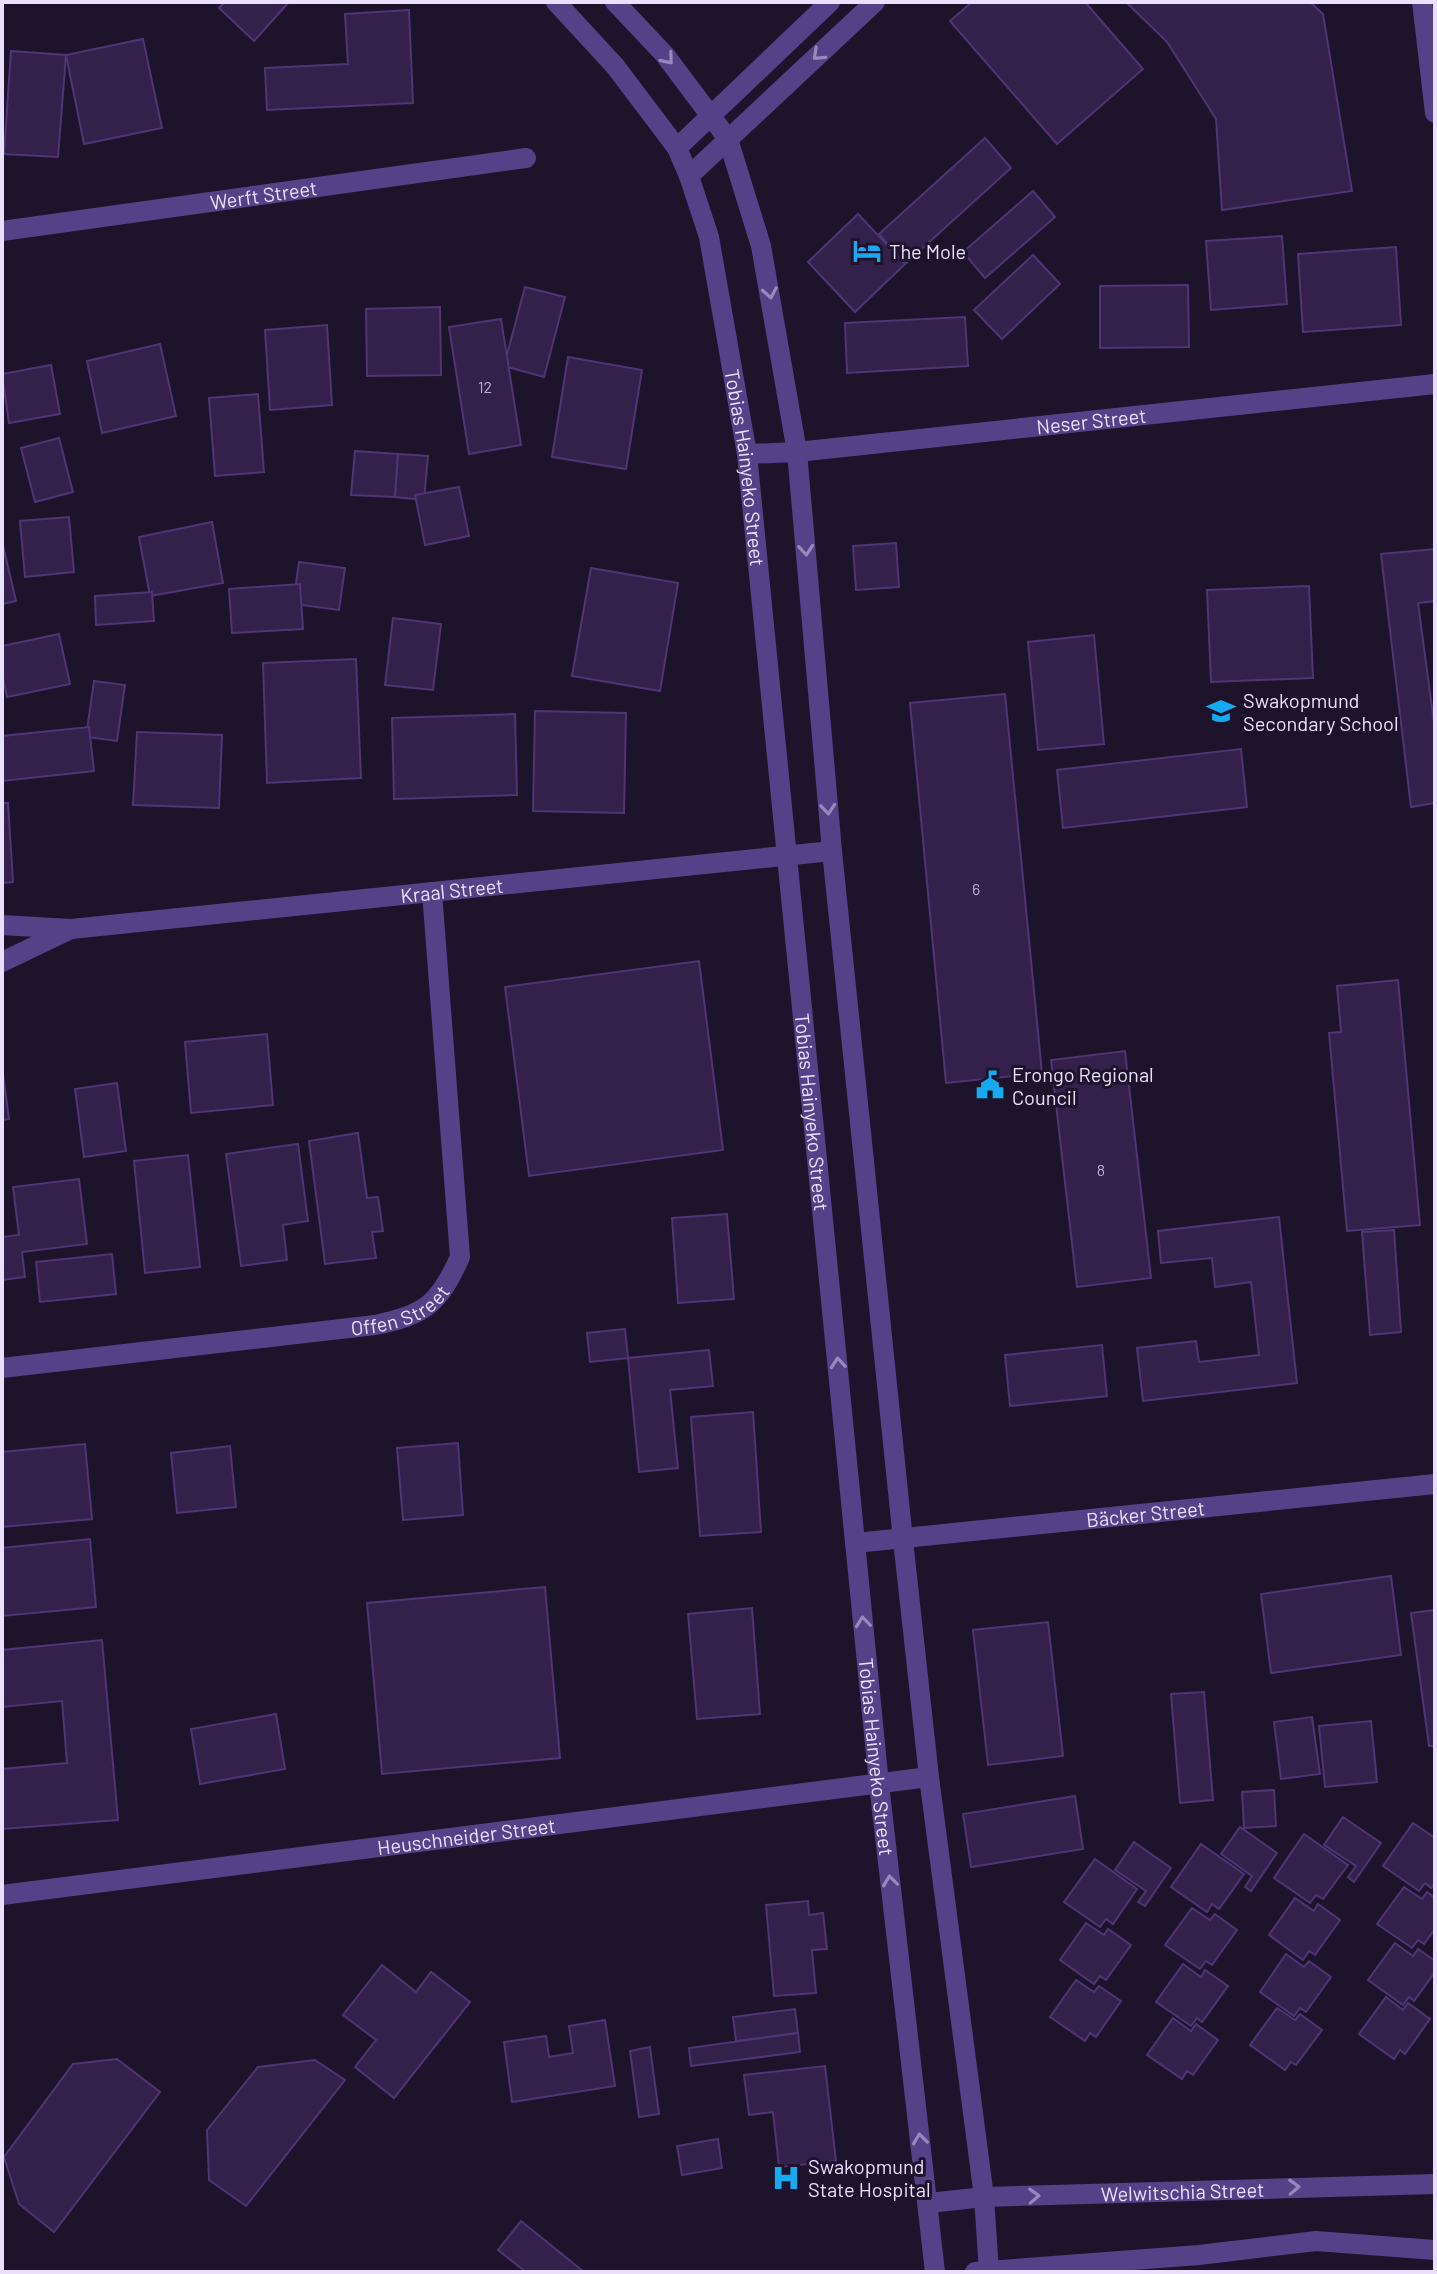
<svg xmlns="http://www.w3.org/2000/svg" width="1437" height="2274" font-family="Barlow,sans-serif">
	<rect width="100%" height="100%" fill="#1d132b"/>
	<!-- building -->
	<g fill="#33204b" stroke="#503476" stroke-width="2">
		<polygon points="225,2 289,2 254,41 219,8"/>
		<polygon points="972,2 1085,2 1143,69 1057,144 950,21"/>
		<polygon points="1126,2 1310,2 1323,14 1352,191 1222,210 1216,119 1167,42"/>
		<polygon points="409,10 413,103 267,110 265,68 348,64 345,14"/>
		<polygon points="143,39 162,128 84,144 66,55"/>
		<polygon points="11,51 66,55 58,157 4,154"/>
		<polygon points="985,138 1011,168 905,264 879,234"/>
		<polygon points="1033,191 1055,217 985,278 963,252"/>
		<polygon points="858,214 905,264 855,312 808,262"/>
		<polygon points="1282,236 1287,304 1211,310 1206,241"/>
		<polygon points="1396,247 1401,325 1303,332 1298,254"/>
		<polygon points="1033,255 1060,284 1002,339 974,310"/>
		<polygon points="1188,285 1189,347 1100,348 1100,286"/>
		<polygon points="525,287 565,297 544,377 504,366"/>
		<polygon points="440,307 441,375 367,376 366,309"/>
		<polygon points="965,317 968,366 847,373 845,323"/>
		<polygon points="501,319 521,445 469,454 449,327"/>
		<polygon points="327,325 332,405 270,410 265,330"/>
		<polygon points="160,344 176,416 102,433 87,361"/>
		<polygon points="568,357 642,370 626,469 552,457"/>
		<polygon points="51,365 60,414 9,423 2,374"/>
		<polygon points="258,394 264,472 215,476 209,398"/>
		<polygon points="59,438 73,492 35,502 21,448"/>
		<polygon points="355,451 398,454 395,497 351,495"/>
		<polygon points="398,454 428,456 424,500 395,497"/>
		<polygon points="459,487 469,536 425,545 415,495"/>
		<polygon points="69,517 74,572 25,577 20,521"/>
		<polygon points="212,522 223,583 150,596 139,537"/>
		<polygon points="2,541 16,601 2,604"/>
		<polygon points="896,543 899,587 856,590 853,546"/>
		<polygon points="1435,549 1435,601 1418,603 1435,730 1435,803 1411,807 1381,554"/>
		<polygon points="299,562 345,568 339,610 293,604"/>
		<polygon points="591,568 678,583 660,691 572,676"/>
		<polygon points="300,584 303,629 232,633 229,589"/>
		<polygon points="1309,586 1313,678 1211,682 1207,590"/>
		<polygon points="152,592 154,621 96,625 95,596"/>
		<polygon points="393,618 441,624 433,690 385,685"/>
		<polygon points="59,634 70,684 7,697 2,673 2,646"/>
		<polygon points="1094,635 1104,744 1038,750 1028,642"/>
		<polygon points="356,659 361,778 267,783 263,663"/>
		<polygon points="94,681 125,685 117,741 86,737"/>
		<polygon points="1005,694 1042,1073 946,1083 910,703"/>
		<polygon points="535,711 626,713 624,813 533,811"/>
		<polygon points="515,714 517,795 394,799 392,718"/>
		<polygon points="89,727 94,771 2,781 2,736"/>
		<polygon points="137,732 222,735 219,808 133,805"/>
		<polygon points="1241,749 1247,807 1063,828 1057,770"/>
		<polygon points="2,803 8,803 13,882 2,883"/>
		<polygon points="699,961 723,1150 529,1176 505,987"/>
		<polygon points="1398,980 1420,1225 1347,1231 1329,1033 1341,1032 1337,986"/>
		<polygon points="267,1034 273,1105 191,1113 185,1042"/>
		<polygon points="1125,1051 1151,1278 1077,1287 1051,1060"/>
		<polygon points="2,1067 9,1119 2,1120"/>
		<polygon points="117,1083 126,1151 84,1157 75,1089"/>
		<polygon points="358,1133 367,1198 378,1197 383,1231 372,1232 376,1258 325,1264 309,1141"/>
		<polygon points="298,1144 308,1221 283,1225 287,1260 241,1266 226,1154"/>
		<polygon points="188,1155 200,1267 145,1273 134,1161"/>
		<polygon points="79,1179 87,1244 22,1252 25,1277 2,1280 2,1228 3,1237 19,1235 13,1187"/>
		<polygon points="727,1214 734,1299 678,1303 672,1218"/>
		<polygon points="1279,1217 1297,1383 1143,1401 1137,1348 1196,1341 1199,1362 1259,1355 1251,1282 1215,1287 1212,1258 1161,1263 1158,1231"/>
		<polygon points="1394,1230 1401,1332 1370,1335 1362,1232"/>
		<polygon points="112,1254 116,1294 40,1302 36,1262"/>
		<polygon points="625,1329 628,1358 590,1362 587,1333"/>
		<polygon points="1102,1345 1107,1396 1010,1406 1005,1355"/>
		<polygon points="709,1350 713,1386 670,1390 678,1468 639,1472 628,1358"/>
		<polygon points="753,1412 761,1532 700,1536 691,1417"/>
		<polygon points="458,1443 463,1515 403,1520 397,1448"/>
		<polygon points="85,1444 92,1519 2,1527 2,1452"/>
		<polygon points="230,1446 236,1507 177,1513 171,1453"/>
		<polygon points="90,1539 96,1607 2,1616 2,1548"/>
		<polygon points="1391,1576 1401,1655 1271,1673 1261,1594"/>
		<polygon points="545,1587 560,1758 382,1774 367,1603"/>
		<polygon points="752,1608 760,1714 697,1719 688,1614"/>
		<polygon points="1435,1610 1435,1746 1429,1746 1411,1613"/>
		<polygon points="1048,1622 1063,1756 988,1765 973,1630"/>
		<polygon points="102,1640 118,1820 2,1829 2,1769 67,1763 62,1701 2,1707 2,1650"/>
		<polygon points="1204,1692 1213,1800 1180,1803 1171,1694"/>
		<polygon points="276,1714 285,1769 200,1784 191,1729"/>
		<polygon points="1312,1717 1320,1774 1281,1779 1274,1722"/>
		<polygon points="1371,1721 1377,1782 1325,1787 1319,1726"/>
		<polygon points="1274,1790 1276,1826 1244,1828 1242,1792"/>
		<polygon points="1075,1796 1083,1849 971,1867 963,1814"/>
		<polygon points="1343,1817 1381,1843 1354,1882 1348,1877 1356,1866 1324,1845"/>
		<polygon points="1413,1823 1435,1838 1435,1883 1431,1888 1425,1883 1419,1891 1383,1866"/>
		<polygon points="1240,1827 1277,1853 1251,1891 1245,1887 1252,1876 1221,1854"/>
		<polygon points="1304,1834 1348,1865 1323,1899 1316,1895 1310,1903 1274,1878"/>
		<polygon points="1134,1842 1171,1868 1145,1906 1138,1902 1146,1891 1115,1870"/>
		<polygon points="1201,1844 1244,1874 1219,1909 1212,1904 1207,1912 1171,1887"/>
		<polygon points="1095,1859 1137,1889 1113,1924 1106,1919 1100,1927 1064,1902"/>
		<polygon points="1404,1887 1422,1899 1427,1892 1435,1898 1435,1929 1424,1944 1418,1940 1412,1948 1377,1924"/>
		<polygon points="1295,1898 1314,1911 1318,1904 1340,1920 1315,1955 1309,1951 1303,1960 1269,1935"/>
		<polygon points="808,1901 809,1915 823,1913 827,1949 812,1950 816,1993 774,1996 766,1905"/>
		<polygon points="1192,1908 1210,1920 1215,1914 1237,1930 1212,1965 1206,1961 1200,1969 1165,1945"/>
		<polygon points="1086,1923 1104,1935 1108,1929 1131,1945 1106,1980 1100,1976 1094,1984 1060,1960"/>
		<polygon points="1395,1943 1413,1956 1418,1949 1435,1961 1435,1972 1414,2001 1409,1997 1403,2005 1368,1980"/>
		<polygon points="1286,1954 1304,1967 1309,1961 1331,1977 1306,2012 1300,2008 1294,2016 1260,1992"/>
		<polygon points="1183,1964 1201,1977 1205,1970 1228,1986 1202,2022 1197,2018 1191,2026 1156,2002"/>
		<polygon points="382,1965 416,1992 431,1972 470,2002 394,2098 355,2067 376,2040 343,2015"/>
		<polygon points="1076,1980 1094,1992 1099,1986 1121,2001 1096,2037 1090,2033 1085,2041 1050,2017"/>
		<polygon points="1386,1997 1403,2010 1408,2003 1430,2019 1405,2054 1400,2050 1394,2059 1359,2034"/>
		<polygon points="1277,2008 1295,2020 1300,2014 1322,2030 1296,2065 1291,2062 1285,2070 1250,2045"/>
		<polygon points="795,2009 798,2033 736,2041 733,2017"/>
		<polygon points="1173,2018 1191,2031 1196,2024 1218,2040 1193,2075 1187,2071 1182,2079 1147,2055"/>
		<polygon points="605,2020 615,2086 512,2102 504,2042 546,2036 549,2057 573,2053 569,2026"/>
		<polygon points="798,2033 800,2052 691,2066 689,2048"/>
		<polygon points="650,2047 659,2114 639,2117 630,2051"/>
		<polygon points="117,2059 160,2092 54,2232 19,2204 4,2157 73,2064"/>
		<polygon points="315,2060 345,2080 246,2206 209,2180 207,2130 258,2067"/>
		<polygon points="825,2066 836,2161 779,2167 773,2112 749,2115 744,2075"/>
		<polygon points="718,2139 722,2168 682,2175 677,2146"/>
		<polygon points="521,2221 584,2272 526,2272 498,2250"/>
	</g>
	<g fill="none" stroke-linecap="round" stroke-linejoin="round">
		<!-- minor -->
		<g stroke="#544187" stroke-width="20">
			<path id="s1" d="M 556,2 L 615,66 L 677,148 L 689,176 L 709,237 L 747,454 L 879,1784 L 935,2272"/>
			<polyline points="615,2 665,55 728,139 761,246 797,452 832,851 903,1540 929,1777 984,2197 989,2272"/>
			<polyline points="1422,2 1435,113"/>
			<polyline points="677,148 830,2"/>
			<polyline points="689,176 875,2"/>
			<path id="s2" d="M 2,231 L 526,158"/>
			<path id="s3" d="M 747,454 L 797,452 L 1435,384"/>
			<path id="s4" d="M 2,925 L 71,929 L 832,851"/>
			<polyline points="2,962 71,929"/>
			<path id="s5" d="M 2,1368 L 375,1325 C 425,1315 439,1304 460,1257 L 432,892"/>
			<path id="s6" d="M 855,1543 L 1435,1484"/>
			<path id="s7" d="M 2,1895 L 929,1777"/>
			<path id="s8" d="M 929,2203 L 984,2197 L 1435,2184"/>
			<polyline points="975,2272 1199,2255 1316,2241 1435,2250"/>
		</g>
	</g>
	<!-- one-way arrows -->
	<defs><path id="oneway-chevron" d="M-2-3.5L2.5 0L-2 3.5" fill="none" stroke-width="1.6" stroke-linecap="round" stroke-linejoin="round" transform="scale(2)"/></defs>
	<g stroke="#9889bc">
		<use href="#oneway-chevron" transform="translate(818 55) rotate(137)"/>
		<use href="#oneway-chevron" transform="translate(668 59) rotate(50)"/>
		<use href="#oneway-chevron" transform="translate(770 293) rotate(80)"/>
		<use href="#oneway-chevron" transform="translate(806 550) rotate(85)"/>
		<use href="#oneway-chevron" transform="translate(828 809) rotate(85)"/>
		<use href="#oneway-chevron" transform="translate(838 1363) rotate(-95)"/>
		<use href="#oneway-chevron" transform="translate(863 1622) rotate(-96)"/>
		<use href="#oneway-chevron" transform="translate(890 1881) rotate(-97)"/>
		<use href="#oneway-chevron" transform="translate(920 2139) rotate(-97)"/>
		<use href="#oneway-chevron" transform="translate(1294 2187) rotate(-2)"/>
		<use href="#oneway-chevron" transform="translate(1034 2196) rotate(-2)"/>
	</g>
	<!-- icons -->
	<defs>
		<symbol id="hotel-bare" viewBox="-9 -9 18 18"><path d="M-6-4.5h1.5V1H6V5H4.5V3h-9V5H-6ZM-4 0a1.8 1.8 0 1 1 3.6 0ZM.5 0V-2.5h3Q6-2.5 6 0Z" fill="#18aaf1" stroke="#1d132b" stroke-width="2.5" paint-order="stroke"/></symbol>
		<symbol id="school-bare" viewBox="-9 -9 18 18"><path d="M0-5L7-2L0 1L-7-2ZM-4 1L0 2.5L4 1V4Q0 6-4 4Z" fill="#18aaf1" stroke="#1d132b" stroke-width="2.5" paint-order="stroke"/></symbol>
		<symbol id="civic-bare" viewBox="-9 -9 18 18"><path d="M-.6-6.5H3V-4.5H.6V-3L4-1V1h2V6H-6V1h2V-1L-.6-3ZM-1.2 2.5V6h2.4V2.5Z" fill="#18aaf1" stroke="#1d132b" stroke-width="2.5" paint-order="stroke"/></symbol>
		<symbol id="hospital-bare" viewBox="-9 -9 18 18"><path d="M-5-5h3v3.5h4V-5h3V5h-3V1.5h-4V5h-3Z" fill="#18aaf1" stroke="#1d132b" stroke-width="2.5" paint-order="stroke"/></symbol>
	</defs>
	<g fill-rule="evenodd">
		<use href="#hotel-bare" x="847" y="231" width="40" height="40"/>
		<use href="#school-bare" x="1201" y="691" width="40" height="40"/>
		<use href="#civic-bare" x="970" y="1065" width="40" height="40"/>
		<use href="#hospital-bare" x="766" y="2158" width="40" height="40"/>
	</g>
	<g text-anchor="middle" dominant-baseline="central" stroke-width="6" stroke-linejoin="round" paint-order="stroke">
		<!-- number labels -->
		<g font-size="16" fill="#bcb0d0">
			<text x="485" y="386">12</text>
			<text x="976" y="888">6</text>
			<text x="1101" y="1169">8</text>
		</g>
		<!-- street labels -->
		<g font-size="20" fill="#eae0fd" stroke="#1d132b">
			<text stroke="none"><textPath href="#s2" startOffset="264">Werft Street</textPath></text>
			<text stroke="none"><textPath href="#s3" startOffset="346">Neser Street</textPath></text>
			<text stroke="none"><textPath href="#s1" startOffset="518">Tobias Hainyeko Street</textPath></text>
			<text stroke="none"><textPath href="#s4" startOffset="452">Kraal Street</textPath></text>
			<text stroke="none"><textPath href="#s1" startOffset="1166">Tobias Hainyeko Street</textPath></text>
			<text stroke="none"><textPath href="#s5" startOffset="404">Offen Street</textPath></text>
			<text stroke="none"><textPath href="#s6" startOffset="292">Bäcker Street</textPath></text>
			<text stroke="none"><textPath href="#s1" startOffset="1814">Tobias Hainyeko Street</textPath></text>
			<text stroke="none"><textPath href="#s7" startOffset="468">Heuschneider Street</textPath></text>
			<text stroke="none"><textPath href="#s8" startOffset="254">Welwitschia Street</textPath></text>
		</g>
		<!-- poi labels -->
		<g font-size="20" fill="#eae0fd" stroke="#1d132b" text-anchor="start">
			<text x="889" y="251">The Mole</text>
			<text x="1243" y="700">Swakopmund<tspan x="1243" dy="23">Secondary School</tspan></text>
			<text x="1012" y="1074">Erongo Regional<tspan x="1012" dy="23">Council</tspan></text>
			<text x="808" y="2166">Swakopmund<tspan x="808" dy="23">State Hospital</tspan></text>
		</g>
	</g>
	<!-- border -->
	<rect width="1437" height="2274" fill="none" stroke="#eae0fd" stroke-width="8"/>
</svg>
